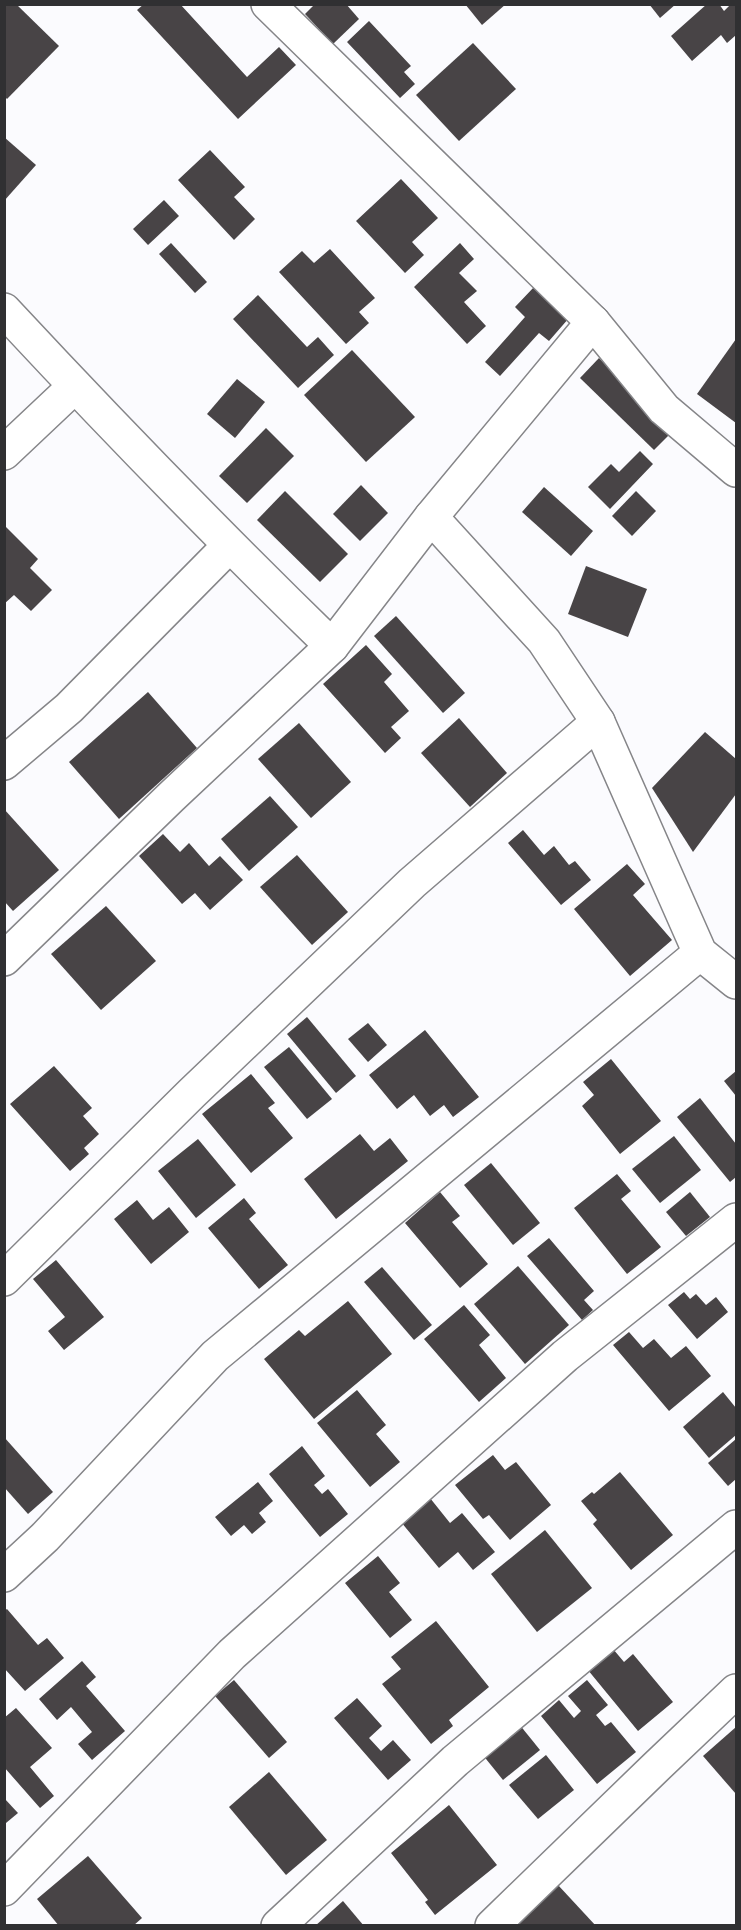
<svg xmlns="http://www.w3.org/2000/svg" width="741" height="1930" font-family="'Nunito Sans',sans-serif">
	<rect width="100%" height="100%" fill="#fbfbfe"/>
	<!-- building -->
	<g fill="#484446">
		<polygon points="4,4 16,4 59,46 7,99 4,96"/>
		<polygon points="144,4 180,4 247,77 279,47 296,65 238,119 137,10"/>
		<polygon points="315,4 346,4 359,19 333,44 305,14"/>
		<polygon points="465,4 506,4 482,25"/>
		<polygon points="649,4 676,4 660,18"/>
		<polygon points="707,4 719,4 724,11 731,4 736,4 736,35 727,43 721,35 692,61 671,36"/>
		<polygon points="369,21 411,66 404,72 415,84 400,98 347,42"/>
		<polygon points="473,43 516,89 459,141 416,95"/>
		<polygon points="4,137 36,165 4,201"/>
		<polygon points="210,150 245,187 234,197 255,219 234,240 178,180"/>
		<polygon points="401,179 438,218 412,242 424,255 405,273 356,221"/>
		<polygon points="164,200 179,216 148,245 133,229"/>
		<polygon points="171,243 207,282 195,293 159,254"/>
		<polygon points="460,243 474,259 459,273 477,291 464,302 486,326 467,344 414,287"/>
		<polygon points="330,249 375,298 359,312 369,323 346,344 279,272 302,251 314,263"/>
		<polygon points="534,287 569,318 549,341 539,333 500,376 485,362 525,317 515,307"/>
		<polygon points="258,295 307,347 318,337 334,355 298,388 233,319"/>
		<polygon points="736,339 736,423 697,394"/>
		<polygon points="352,350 415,417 366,462 304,395"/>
		<polygon points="599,358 673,431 654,450 580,378"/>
		<polygon points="237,379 265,402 235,438 207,414"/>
		<polygon points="266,428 294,456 247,503 219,476"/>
		<polygon points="640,451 653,464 610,509 588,487 611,464 619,472"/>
		<polygon points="361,485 388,513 360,541 333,514"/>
		<polygon points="544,487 593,531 571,556 522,512"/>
		<polygon points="285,491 348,554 320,582 257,520"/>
		<polygon points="636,491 656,511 632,536 612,516"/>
		<polygon points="4,525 38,559 30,568 52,590 31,611 14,595 4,604"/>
		<polygon points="586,566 647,589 628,637 568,614"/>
		<polygon points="396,616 465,693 443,713 374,636"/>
		<polygon points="366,645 392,674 384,682 409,711 391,727 401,738 385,753 323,684"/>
		<polygon points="148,692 197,748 119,819 69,762"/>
		<polygon points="459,718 507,773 470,807 421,753"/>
		<polygon points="299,723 351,782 311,818 258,759"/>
		<polygon points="705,732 736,759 736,794 693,852 652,788"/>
		<polygon points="270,796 298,827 249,871 221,839"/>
		<polygon points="4,809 59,870 13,911 4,901"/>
		<polygon points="523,830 544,855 554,846 569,865 575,861 591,880 561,905 508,843"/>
		<polygon points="163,834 180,852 189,843 209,866 220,856 243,880 210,910 195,893 182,904 139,856"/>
		<polygon points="297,855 348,912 312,945 260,887"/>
		<polygon points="627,864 645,884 633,895 672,940 630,976 574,909"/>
		<polygon points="106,906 156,961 101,1010 51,954"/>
		<polygon points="307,1017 356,1076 336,1093 287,1034"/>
		<polygon points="368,1023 387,1045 368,1062 348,1039"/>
		<polygon points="425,1030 479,1097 453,1117 444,1105 430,1116 414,1095 397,1109 369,1075"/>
		<polygon points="289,1047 332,1099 307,1119 264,1067"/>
		<polygon points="611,1059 661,1121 620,1154 582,1106 594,1095 583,1082"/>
		<polygon points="54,1066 92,1108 83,1116 99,1134 84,1148 89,1154 70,1171 10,1104"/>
		<polygon points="736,1071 736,1096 724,1081"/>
		<polygon points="251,1074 275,1103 268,1108 293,1138 251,1173 202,1114"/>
		<polygon points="700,1098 736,1144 736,1177 730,1182 677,1117"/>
		<polygon points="360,1134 374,1151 390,1138 408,1161 336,1219 304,1179"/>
		<polygon points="674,1136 701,1170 660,1203 632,1169"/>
		<polygon points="198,1139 236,1185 196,1218 158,1171"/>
		<polygon points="491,1163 540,1223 513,1245 464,1185"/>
		<polygon points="617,1174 631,1191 621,1199 661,1247 627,1274 574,1208"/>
		<polygon points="440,1192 460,1216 452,1222 488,1264 460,1288 405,1223"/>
		<polygon points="690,1192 710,1217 686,1236 666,1212"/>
		<polygon points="244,1198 256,1213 249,1219 288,1265 259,1289 208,1228"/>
		<polygon points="137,1200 153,1220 169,1207 189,1232 151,1264 114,1219"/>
		<polygon points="549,1238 594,1291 584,1300 593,1310 582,1320 527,1256"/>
		<polygon points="56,1260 104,1317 64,1350 48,1331 65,1317 33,1279"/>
		<polygon points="518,1266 569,1325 525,1364 474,1304"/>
		<polygon points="382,1267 432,1325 414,1340 364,1282"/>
		<polygon points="684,1292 690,1299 696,1294 706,1305 716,1297 728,1312 697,1339 668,1305"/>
		<polygon points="348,1301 392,1354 314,1419 264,1359 299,1330 305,1336"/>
		<polygon points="464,1305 490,1335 479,1345 506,1378 479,1402 424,1339"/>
		<polygon points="629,1332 643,1348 654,1339 671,1358 686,1346 711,1376 669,1411 613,1345"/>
		<polygon points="357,1390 386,1425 376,1434 400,1462 370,1487 317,1423"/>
		<polygon points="723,1392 736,1408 736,1435 709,1458 683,1427"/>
		<polygon points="4,1437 53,1492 28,1514 4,1487"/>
		<polygon points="736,1439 736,1479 728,1486 708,1463"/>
		<polygon points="302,1446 325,1476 314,1485 322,1494 328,1489 348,1514 320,1537 269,1474"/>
		<polygon points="493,1455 505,1470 516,1462 551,1505 510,1540 489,1515 483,1519 455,1485"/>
		<polygon points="620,1472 673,1535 631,1570 593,1524 597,1520 581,1501 592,1492 594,1494"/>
		<polygon points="258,1482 273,1501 259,1513 266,1522 252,1534 244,1525 231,1536 215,1517"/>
		<polygon points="430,1498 450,1523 462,1513 495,1552 473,1570 458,1552 439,1568 401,1522"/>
		<polygon points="545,1530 592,1588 537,1632 491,1574"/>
		<polygon points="378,1556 400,1583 389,1592 412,1620 390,1638 345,1583"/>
		<polygon points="7,1609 38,1645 47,1638 64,1658 25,1691 4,1668 4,1611"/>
		<polygon points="436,1621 489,1687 449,1720 453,1726 431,1744 382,1684 401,1669 391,1657"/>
		<polygon points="608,1643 624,1662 633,1654 673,1702 638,1731 583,1664"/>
		<polygon points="82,1661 96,1677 86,1686 125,1731 92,1760 78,1744 92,1732 71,1707 57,1720 39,1699"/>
		<polygon points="234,1680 287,1742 269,1758 215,1696"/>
		<polygon points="587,1680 608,1705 596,1715 605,1726 611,1722 636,1752 597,1784 541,1716 559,1700 574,1718 581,1711 568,1696"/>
		<polygon points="357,1698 382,1726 369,1738 381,1751 393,1740 411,1760 388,1780 334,1718"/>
		<polygon points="16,1708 52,1748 30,1767 54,1796 40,1808 4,1767 4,1718"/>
		<polygon points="519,1724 540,1750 503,1780 482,1754"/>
		<polygon points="736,1727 736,1794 703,1756"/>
		<polygon points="546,1755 574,1790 538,1819 509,1785"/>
		<polygon points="269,1772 327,1840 286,1875 229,1807"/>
		<polygon points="4,1798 18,1813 6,1823 4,1822"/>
		<polygon points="449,1805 497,1865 435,1915 425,1902 428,1900 391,1853"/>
		<polygon points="88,1856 142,1918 133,1926 59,1926 37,1899"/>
		<polygon points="558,1885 596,1926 516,1926"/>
		<polygon points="343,1901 364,1926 315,1926"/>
	</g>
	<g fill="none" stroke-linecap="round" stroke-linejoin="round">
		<defs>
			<g id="minor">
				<polyline points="268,4 593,322"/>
				<path d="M 4,310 C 111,425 220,537 332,646"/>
				<polyline points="4,453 75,386"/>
				<polyline points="431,517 544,641 598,722 700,953 736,982"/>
				<polyline points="4,763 69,708 229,546"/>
				<polyline points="4,959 171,797 332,646 431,517 593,322 664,409 736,470"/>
				<polyline points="4,1279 192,1093 412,883 598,722"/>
				<polyline points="4,1575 45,1537 215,1356 700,953"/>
				<polyline points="4,1889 232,1654 565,1356 736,1220"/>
				<polyline points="278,1926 455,1761 736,1527"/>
				<polyline points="492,1926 655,1768 736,1691"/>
			</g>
		</defs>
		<!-- minor casing -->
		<use href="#minor" stroke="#858588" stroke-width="36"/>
		<!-- minor -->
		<use href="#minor" stroke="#fff" stroke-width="33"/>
	</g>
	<!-- border -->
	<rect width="741" height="1930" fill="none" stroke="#303032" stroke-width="12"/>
</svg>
